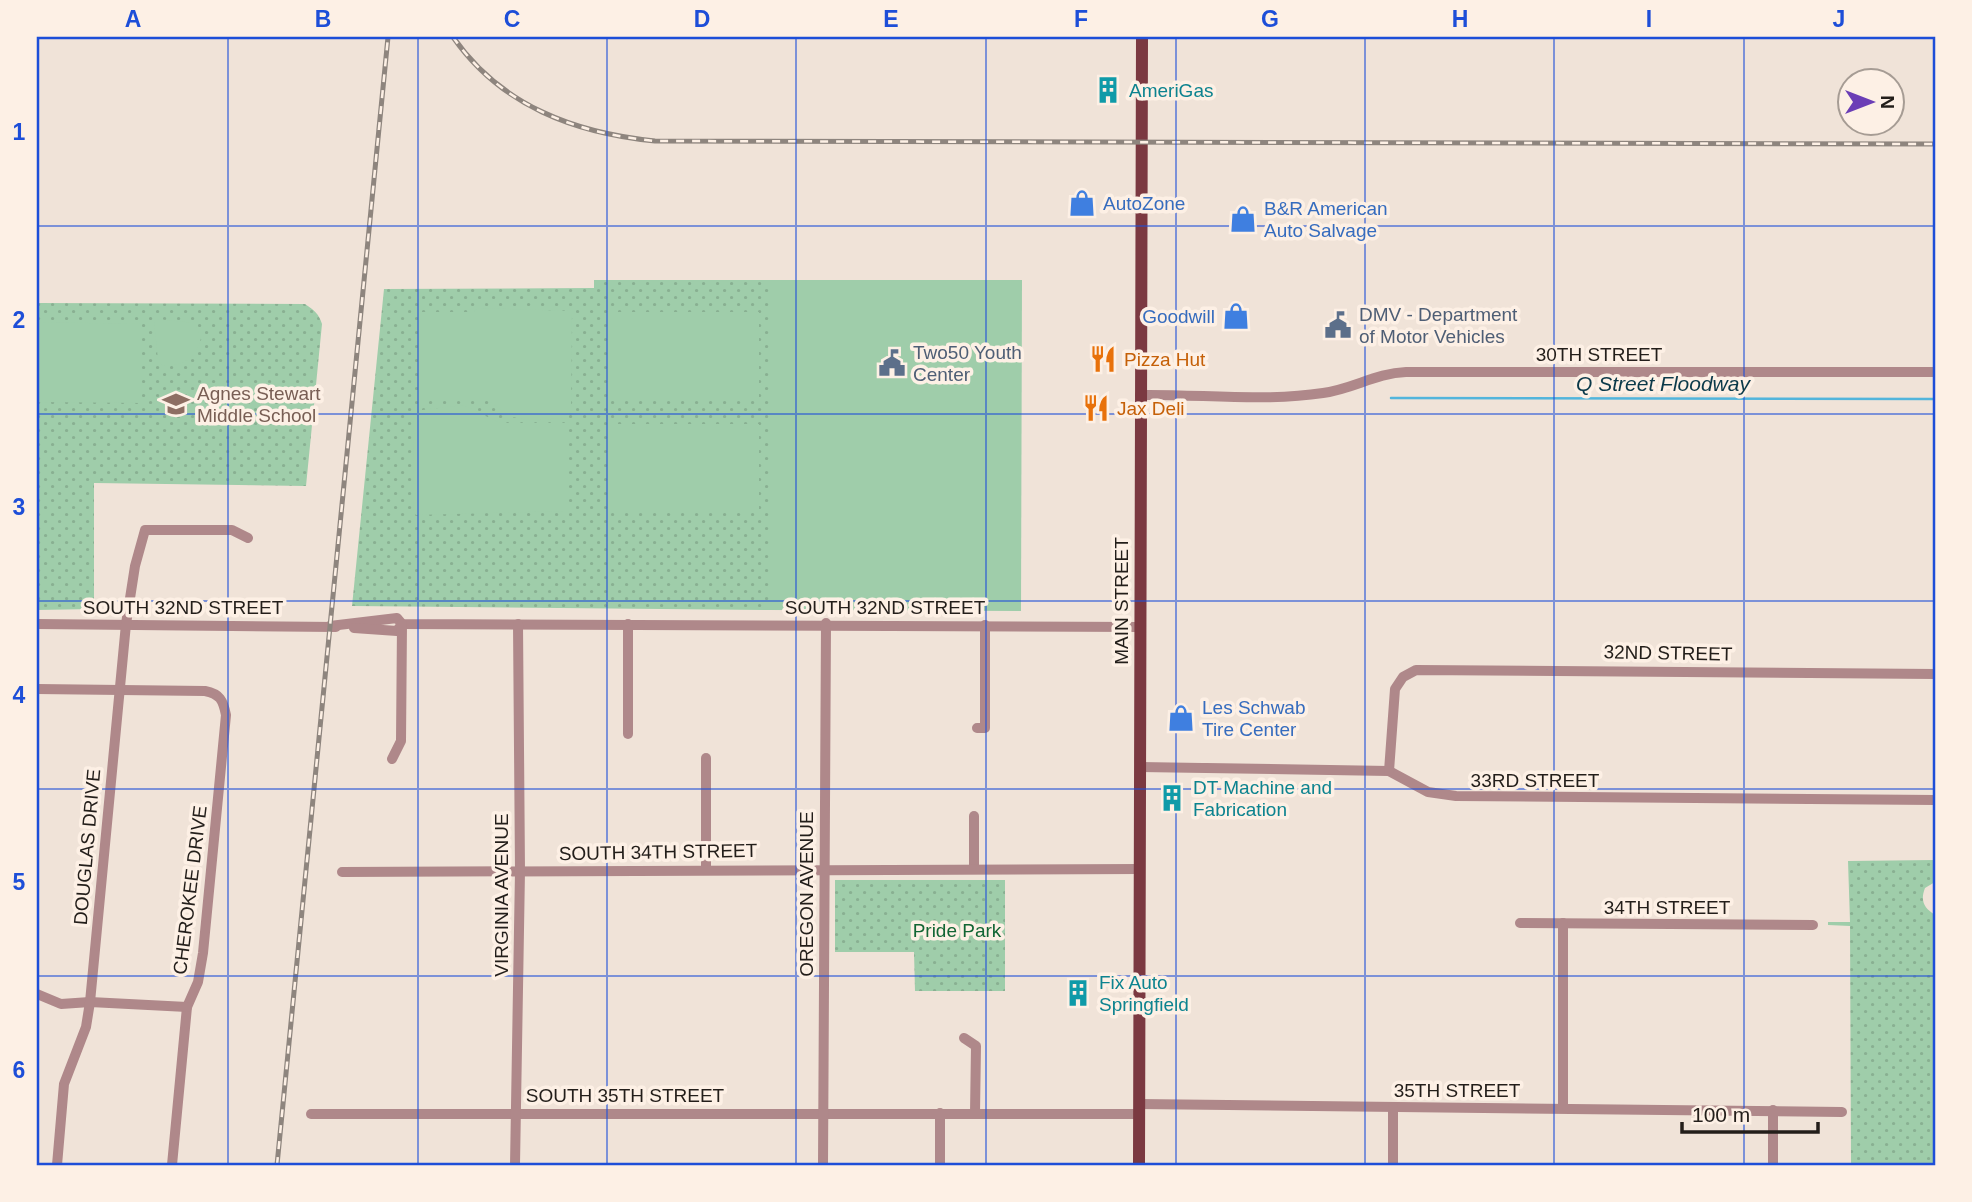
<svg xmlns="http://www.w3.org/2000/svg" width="1972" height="1202" font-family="Helvetica,sans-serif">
	<defs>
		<pattern id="park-dots" width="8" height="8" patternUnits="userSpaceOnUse" patternTransform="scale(1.75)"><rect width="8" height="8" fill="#9fcdaa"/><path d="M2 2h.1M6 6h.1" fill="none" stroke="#89b092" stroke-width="1.8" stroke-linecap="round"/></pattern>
	</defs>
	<rect width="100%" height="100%" fill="#f0e3d8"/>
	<!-- park -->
	<g fill="url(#park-dots)">
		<polygon points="594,280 770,280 770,610 352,606 384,289 594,288"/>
		<path d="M 37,303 L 305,304 C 314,310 319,314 322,324 L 306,486 L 94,483 L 94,609 L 37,610 Z"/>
		<path d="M 1935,860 L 1935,882 L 1925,888 C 1920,901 1924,908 1935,915 L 1935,1165 L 1851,1165 L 1850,926 L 1828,925 L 1828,922 L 1850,922 L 1848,861 Z"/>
		<polygon points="835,880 1005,880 1005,991 915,991 914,952 835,952"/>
	</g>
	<!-- garden -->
	<g fill="#9fcdaa">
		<polygon points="770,280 1022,280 1021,611 770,610"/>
		<polygon points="477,308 572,311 571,412 561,418 530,421 509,416 488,400 418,400 418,312 474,312"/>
		<rect x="609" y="312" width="150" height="88"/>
		<path d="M 157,319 L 195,323 L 201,338 C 196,359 182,367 162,365 L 158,360 L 154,322 Z"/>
		<polygon points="37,322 141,324 141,403 37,402"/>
		<polygon points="463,405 500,423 567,423 567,511 416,515 413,512 414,411"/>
		<rect x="609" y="424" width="150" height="88"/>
	</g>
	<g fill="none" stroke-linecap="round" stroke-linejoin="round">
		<!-- stream -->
		<polyline stroke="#52b5dc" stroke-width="2.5" points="1391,398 1935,399"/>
		<!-- minor -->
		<g stroke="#af888a" stroke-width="10">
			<path d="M 1140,395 C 1200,394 1264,402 1323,393 C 1353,389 1376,373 1406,372 L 1935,372"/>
			<polyline points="37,624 336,627"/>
			<polyline points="330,626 397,618 402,624 1140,627"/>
			<polyline points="354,628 397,631 402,624"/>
			<path d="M 37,689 L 205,691 C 220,694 223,700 226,715 L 203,953 L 198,982 L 187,1007 L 172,1165"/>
			<polyline points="977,728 985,728 985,625"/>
			<polyline points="628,734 628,624"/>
			<polyline points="706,758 706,869"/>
			<polyline points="392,759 401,741 402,624"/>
			<polyline points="1140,767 1389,771 1428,792 1456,796 1935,800"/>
			<polyline points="1389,771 1395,689 1403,677 1416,670 1935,674"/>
			<polyline points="974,816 974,869"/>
			<polyline points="342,872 1140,869"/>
			<polyline points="1520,923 1813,925"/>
			<polyline points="37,994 61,1004 90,1002 187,1007"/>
			<polyline points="964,1038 976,1046 975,1113"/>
			<polyline points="1139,1104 1842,1112"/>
			<polyline points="1563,1108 1563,923"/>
			<polyline points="940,1113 940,1165"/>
			<polyline points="311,1114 1139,1114"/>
			<polyline points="57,1165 64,1084 86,1027 90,1002 126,624 135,566 145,530 232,530 248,538"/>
			<polyline points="515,1165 520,871 518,624"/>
			<polyline points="823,1165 826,623"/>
			<polyline points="1393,1165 1393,1107"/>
			<polyline points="1773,1165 1773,1110"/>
		</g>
		<!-- major -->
		<polyline stroke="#7b3941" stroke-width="12" points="1139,1165 1142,37"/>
		<defs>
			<g id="rail">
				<path d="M 453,37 C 501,106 575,133 655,141 L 1935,144"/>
				<polyline points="277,1165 388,37"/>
			</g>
		</defs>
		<!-- rail casing -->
		<use href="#rail" stroke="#8e857e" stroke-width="5"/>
		<!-- rail -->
		<use href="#rail" stroke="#fdf0e5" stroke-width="2.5" stroke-dasharray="8" stroke-linecap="butt"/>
	</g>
	<!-- grid -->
	<path fill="none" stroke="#1d4ed8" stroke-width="2" stroke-opacity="0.55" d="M 228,37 L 228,1165M 418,37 L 418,1165M 607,37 L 607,1165M 796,37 L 796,1165M 986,37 L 986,1165M 1176,37 L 1176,1165M 1365,37 L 1365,1165M 1554,37 L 1554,1165M 1744,37 L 1744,1165M 37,226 L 1935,226M 37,414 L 1935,414M 37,601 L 1935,601M 37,789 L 1935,789M 37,976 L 1935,976"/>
	<!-- icons -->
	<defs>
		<symbol id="building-bare" viewBox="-9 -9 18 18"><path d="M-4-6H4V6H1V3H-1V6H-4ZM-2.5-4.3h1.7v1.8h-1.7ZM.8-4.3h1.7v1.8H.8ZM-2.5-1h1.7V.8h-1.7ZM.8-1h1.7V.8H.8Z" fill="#0f9aa8" stroke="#fdf0e5" stroke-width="2.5" paint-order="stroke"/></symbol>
		<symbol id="shop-bare" viewBox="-9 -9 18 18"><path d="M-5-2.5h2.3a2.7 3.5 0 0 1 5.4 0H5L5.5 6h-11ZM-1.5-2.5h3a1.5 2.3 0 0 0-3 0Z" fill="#3f7fe0" stroke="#fdf0e5" stroke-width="2.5" paint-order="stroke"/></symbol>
		<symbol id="civic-bare" viewBox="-9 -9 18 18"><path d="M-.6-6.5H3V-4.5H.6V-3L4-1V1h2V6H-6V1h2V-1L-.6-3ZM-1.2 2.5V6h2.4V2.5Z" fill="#5c6f8a" stroke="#fdf0e5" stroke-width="2.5" paint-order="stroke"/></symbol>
		<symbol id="restaurant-bare" viewBox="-9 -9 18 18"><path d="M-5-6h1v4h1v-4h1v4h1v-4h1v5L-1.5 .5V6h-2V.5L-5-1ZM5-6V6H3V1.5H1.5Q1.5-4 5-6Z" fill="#e8710a" stroke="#fdf0e5" stroke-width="2.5" paint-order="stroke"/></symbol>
		<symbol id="school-bare" viewBox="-9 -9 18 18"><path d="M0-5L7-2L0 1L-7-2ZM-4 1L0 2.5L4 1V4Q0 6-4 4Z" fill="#8d6e63" stroke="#fdf0e5" stroke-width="2.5" paint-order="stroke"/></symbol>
	</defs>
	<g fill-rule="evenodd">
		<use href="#building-bare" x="1089" y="71" width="38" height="38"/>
		<use href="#shop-bare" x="1063" y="184" width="38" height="38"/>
		<use href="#shop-bare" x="1224" y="200" width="38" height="38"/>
		<use href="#shop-bare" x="1217" y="297" width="38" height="38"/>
		<use href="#civic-bare" x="1319" y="306" width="38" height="38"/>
		<use href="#restaurant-bare" x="1084" y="340" width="38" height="38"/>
		<use href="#civic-bare" x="873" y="344" width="38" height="38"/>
		<use href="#school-bare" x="157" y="385" width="38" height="38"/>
		<use href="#restaurant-bare" x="1077" y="389" width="38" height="38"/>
		<use href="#shop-bare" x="1162" y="699" width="38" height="38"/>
		<use href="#building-bare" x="1153" y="779" width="38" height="38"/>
		<use href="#building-bare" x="1059" y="974" width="38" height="38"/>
	</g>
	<g text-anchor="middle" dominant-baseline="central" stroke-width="7" stroke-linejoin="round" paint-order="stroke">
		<!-- culture labels -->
		<g font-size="19" fill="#0d838f" stroke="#fdf0e5" text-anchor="start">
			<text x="1129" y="90">AmeriGas</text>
			<text x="1193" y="787">DT Machine and<tspan x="1193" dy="22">Fabrication</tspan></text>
			<text x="1099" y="982">Fix Auto<tspan x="1099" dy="22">Springfield</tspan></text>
		</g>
		<!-- shop labels -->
		<g font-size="19" fill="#366cbe" stroke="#fdf0e5" text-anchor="start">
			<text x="1103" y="203">AutoZone</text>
			<text x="1264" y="208">B&amp;R American<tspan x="1264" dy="22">Auto Salvage</tspan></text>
			<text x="1215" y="316" text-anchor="end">Goodwill</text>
			<text x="1202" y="707">Les Schwab<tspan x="1202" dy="22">Tire Center</tspan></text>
		</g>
		<!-- service labels -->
		<g font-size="19" fill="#4e5e75" stroke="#fdf0e5" text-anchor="start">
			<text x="1359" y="314">DMV - Department<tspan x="1359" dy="22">of Motor Vehicles</tspan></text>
			<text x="913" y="352">Two50 Youth<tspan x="913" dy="22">Center</tspan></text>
		</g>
		<!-- street labels -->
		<g font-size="19" fill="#231e1a" stroke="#fdf0e5">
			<text x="1599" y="354">30TH STREET</text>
			<text transform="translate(1121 601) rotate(-90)">MAIN STREET</text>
			<text x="183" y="607">SOUTH 32ND STREET</text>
			<text x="885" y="607">SOUTH 32ND STREET</text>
			<text transform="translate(1668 653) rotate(1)">32ND STREET</text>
			<text x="1535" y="780">33RD STREET</text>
			<text transform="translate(87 847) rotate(-85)">DOUGLAS DRIVE</text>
			<text transform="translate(658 852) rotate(-1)">SOUTH 34TH STREET</text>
			<text transform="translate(190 890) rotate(-83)">CHEROKEE DRIVE</text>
			<text transform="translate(806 894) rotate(-90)">OREGON AVENUE</text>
			<text transform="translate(501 895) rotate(-90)">VIRGINIA AVENUE</text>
			<text x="1667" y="907">34TH STREET</text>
			<text x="1457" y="1090">35TH STREET</text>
			<text x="625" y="1095">SOUTH 35TH STREET</text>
		</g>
		<!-- food labels -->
		<g font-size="19" fill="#c56008" stroke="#fdf0e5" text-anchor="start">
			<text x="1124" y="359">Pizza Hut</text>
			<text x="1117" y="408">Jax Deli</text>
		</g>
		<!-- education labels -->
		<g font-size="19" fill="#785e54" stroke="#fdf0e5" text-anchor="start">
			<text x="197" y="393">Agnes Stewart<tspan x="197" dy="22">Middle School</tspan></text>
		</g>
		<!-- park labels -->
		<g font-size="19" fill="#126534" stroke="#fdf0e5">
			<text x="957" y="930">Pride Park</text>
		</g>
		<!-- water labels -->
		<g font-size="21" font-style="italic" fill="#0b3949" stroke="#fdf0e5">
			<text x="1663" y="383">Q Street Floodway</text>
		</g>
	</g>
	<!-- border -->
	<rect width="1972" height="1202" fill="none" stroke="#fdf0e5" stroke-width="77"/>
	<!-- north arrow -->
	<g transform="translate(1871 102) rotate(90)"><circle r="33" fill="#fdf0e5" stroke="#a69c94" stroke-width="2"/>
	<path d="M0-5L12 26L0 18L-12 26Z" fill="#6b3eb6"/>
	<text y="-10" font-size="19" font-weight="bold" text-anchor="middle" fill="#231e1a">N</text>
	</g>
	<!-- scale -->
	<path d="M1682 1122v10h136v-10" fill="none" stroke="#231e1a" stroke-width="3.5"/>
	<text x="1692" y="1122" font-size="21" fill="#231e1a" stroke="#fdf0e5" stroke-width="5" paint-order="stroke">100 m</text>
	<rect x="38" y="38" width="1896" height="1126" fill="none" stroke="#1d4ed8" stroke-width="2.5"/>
	<g font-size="23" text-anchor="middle" font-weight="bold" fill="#1d4ed8">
		<text x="133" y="27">A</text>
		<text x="323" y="27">B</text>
		<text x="512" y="27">C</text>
		<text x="702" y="27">D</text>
		<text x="891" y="27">E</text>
		<text x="1081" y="27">F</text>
		<text x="1270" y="27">G</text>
		<text x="1460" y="27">H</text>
		<text x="1649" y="27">I</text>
		<text x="1839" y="27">J</text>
		<text x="19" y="140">1</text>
		<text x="19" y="328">2</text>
		<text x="19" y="515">3</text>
		<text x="19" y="703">4</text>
		<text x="19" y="890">5</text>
		<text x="19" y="1078">6</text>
	</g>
</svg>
